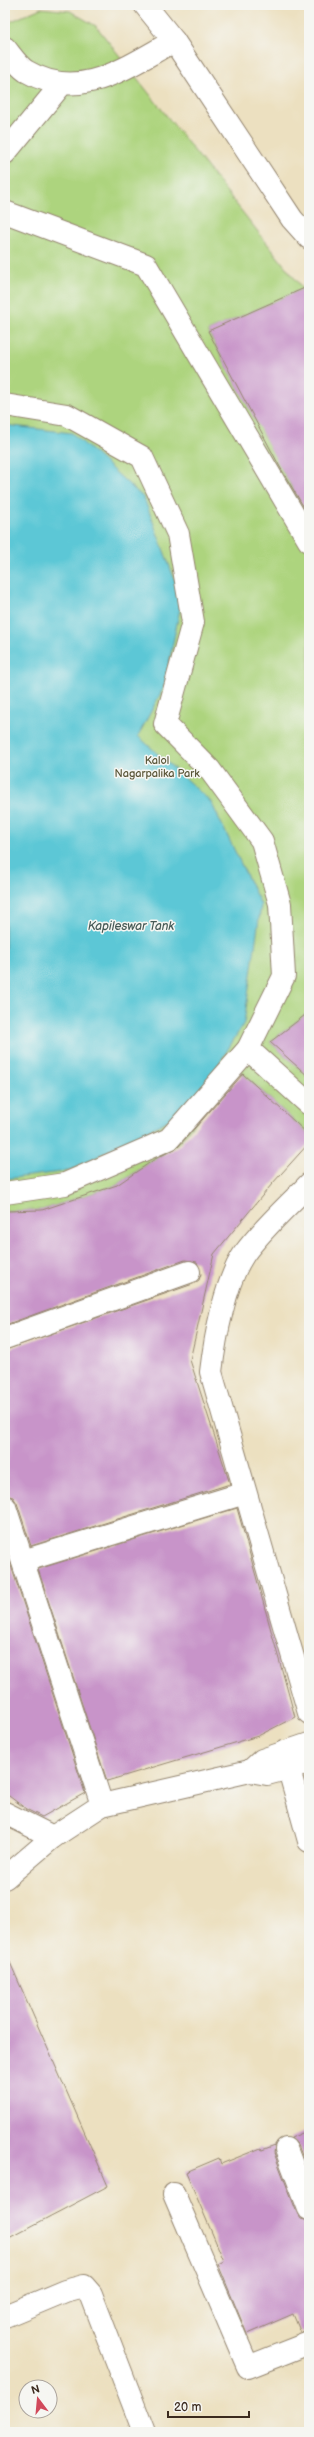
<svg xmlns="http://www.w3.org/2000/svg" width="314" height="2437" font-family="'Balsamiq Sans',sans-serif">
	<rect width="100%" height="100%" fill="#f6f6f2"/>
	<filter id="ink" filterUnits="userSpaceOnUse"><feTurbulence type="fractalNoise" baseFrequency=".025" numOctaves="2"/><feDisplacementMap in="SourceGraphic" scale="8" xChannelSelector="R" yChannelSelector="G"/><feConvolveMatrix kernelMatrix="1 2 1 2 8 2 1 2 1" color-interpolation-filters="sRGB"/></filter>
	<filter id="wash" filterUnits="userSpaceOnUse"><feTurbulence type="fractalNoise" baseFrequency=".012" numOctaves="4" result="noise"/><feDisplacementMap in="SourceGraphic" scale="16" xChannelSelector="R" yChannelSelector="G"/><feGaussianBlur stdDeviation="0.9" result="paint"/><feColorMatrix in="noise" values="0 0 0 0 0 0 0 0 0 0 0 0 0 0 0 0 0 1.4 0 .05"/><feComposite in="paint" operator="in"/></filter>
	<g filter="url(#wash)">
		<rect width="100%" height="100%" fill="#ece0c0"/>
		<!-- green -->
		<polygon fill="#add47e" stroke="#747f4e" points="41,8 70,11 96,26 303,289 208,331 309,520 309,1012 270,1042 309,1077 309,1135 237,1068 180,1142 117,1185 42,1210 5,1211 5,24"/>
		<!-- water -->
		<polygon fill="#5cc7d6" stroke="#4c787a" points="5,425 72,433 144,498 182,599 164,687 138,736 211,802 261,905 244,1023 192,1108 69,1171 5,1179"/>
		<g id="blocks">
			<!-- building -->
			<g fill="#c894c9">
				<polygon points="309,286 309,516 280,467 208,331"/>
				<polygon points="309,1012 309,1077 270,1042"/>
				<polygon points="243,1074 309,1135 309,1143 272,1184 214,1254 190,1360 230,1484 31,1546 17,1503 13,1497 5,1495 5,1350 193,1284 199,1280 201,1274 197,1262 185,1260 5,1325 5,1211 42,1210 117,1185 155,1159 178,1147"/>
				<polygon points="237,1508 295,1717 258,1736 107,1781 38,1569"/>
				<polygon points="5,1547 85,1793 42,1817 26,1809 5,1793"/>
				<polygon points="5,1951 108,2186 5,2240"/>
				<polygon points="309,2130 309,2174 298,2145 291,2138"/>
				<polygon points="275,2145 274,2153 297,2213 301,2219 309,2221 309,2331 301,2333 293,2314 247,2334 218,2264 224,2261 186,2172 219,2158 221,2164 261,2148 262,2150"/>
			</g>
		</g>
	</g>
	<g filter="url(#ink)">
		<use href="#blocks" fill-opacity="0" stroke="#94856f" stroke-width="1"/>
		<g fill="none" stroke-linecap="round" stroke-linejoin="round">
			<defs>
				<g id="minor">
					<polyline points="145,5 174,41 292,219 309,238"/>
					<path d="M 5,48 C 11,55 18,66 26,71 C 80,103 126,67 174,41"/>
					<polyline points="5,153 61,85"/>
					<polyline points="5,212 146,265 309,541"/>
					<polyline points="5,405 67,415 142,457 178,534 193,622 165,724 210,770 262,841 280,904 284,976 248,1049 169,1139 65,1184 5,1193"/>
					<polyline points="248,1049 309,1104"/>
					<path d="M 309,1184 C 287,1207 262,1229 244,1254 C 225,1282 215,1338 211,1372 L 309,1713"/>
					<polyline points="5,1338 189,1272"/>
					<polyline points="5,1507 102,1805"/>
					<polyline points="23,1561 245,1493"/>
					<polyline points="284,1752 309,1841"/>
					<polyline points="250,1771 262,1760 309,1744"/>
					<polyline points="5,1813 53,1837"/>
					<polyline points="5,1878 53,1837 102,1805 250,1771 267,1774 309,1763"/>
					<polyline points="286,2149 309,2209"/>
					<polyline points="174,2194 248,2367 309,2343"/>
					<polyline points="5,2316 65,2291 84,2286 91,2294 144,2432"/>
				</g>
			</defs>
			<!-- minor casing -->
			<use href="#minor" stroke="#94856f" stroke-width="24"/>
			<!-- minor -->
			<use href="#minor" stroke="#fff" stroke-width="22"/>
		</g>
	</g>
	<g text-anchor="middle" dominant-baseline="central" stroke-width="3" stroke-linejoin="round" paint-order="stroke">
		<!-- park labels -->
		<g font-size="11" fill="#585436" stroke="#f6f6f2">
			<text x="157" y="760">Kalol<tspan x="157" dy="13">Nagarpalika Park</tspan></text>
		</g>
		<!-- water labels -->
		<g font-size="12" font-style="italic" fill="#455955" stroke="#f6f6f2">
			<text x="131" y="926">Kapileswar Tank</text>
		</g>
	</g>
	<!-- margin -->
	<rect width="314" height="2437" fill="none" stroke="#f6f6f2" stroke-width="20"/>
	<!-- north arrow -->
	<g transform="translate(38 2399) rotate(344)"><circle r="19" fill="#f6f6f2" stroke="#aba49d"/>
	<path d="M0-3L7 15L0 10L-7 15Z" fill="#d1495b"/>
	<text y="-6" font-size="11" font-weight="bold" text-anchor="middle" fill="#3b2a1e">N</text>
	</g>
	<!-- scale -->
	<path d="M168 2411v6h81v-6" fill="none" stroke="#3b2a1e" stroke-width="2"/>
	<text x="174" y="2411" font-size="12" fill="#3b2a1e" stroke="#f6f6f2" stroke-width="3" paint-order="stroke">20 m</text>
</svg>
